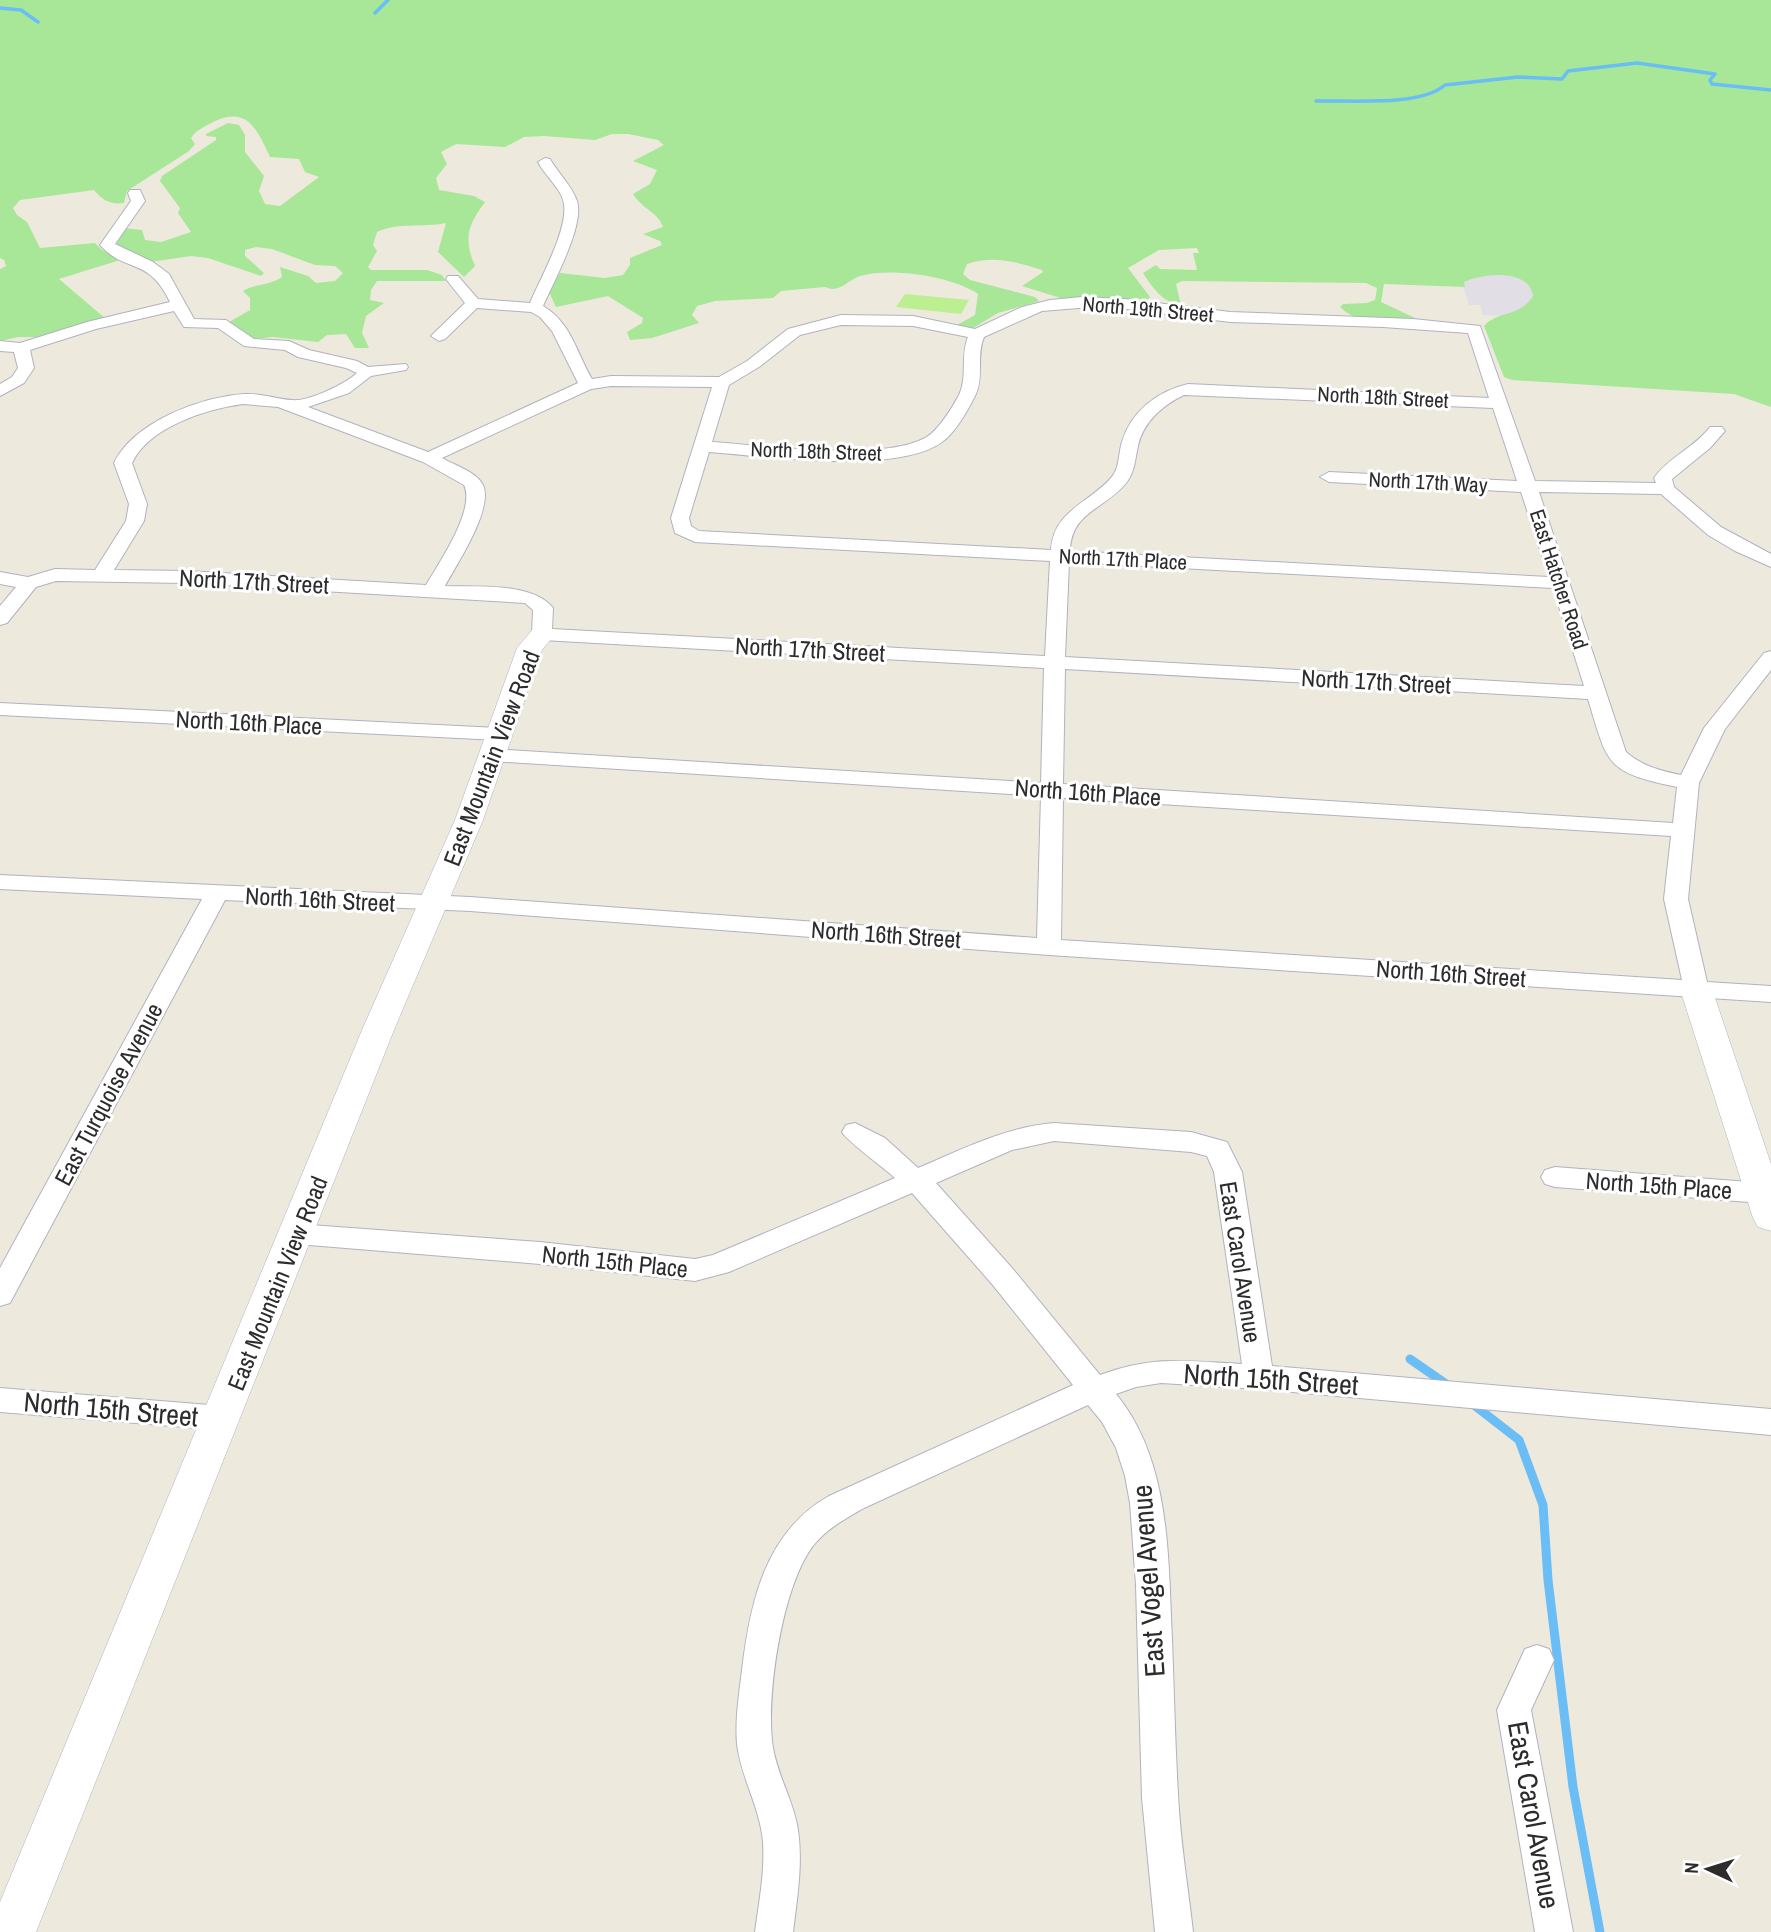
<svg xmlns="http://www.w3.org/2000/svg" width="1771" height="1932" font-family="'Archivo Narrow',sans-serif">
	<rect width="100%" height="100%" fill="#eee9dd"/>
	<!-- industrial -->
	<polygon fill="#e1dee6" points="1457,268 1530,271 1549,318 1483,315 1480,305 1469,305"/>
	<!-- green -->
	<path fill="#a7e797" d="M 0,0 L 1771,0 L 1771,407 L 1734,394 L 1512,380 L 1504,377 L 1484,326 C 1499,310 1519,318 1533,296 C 1529,268 1483,273 1464,282 L 1465,287 L 1384,284 L 1381,302 L 1415,318 L 1412,321 C 1387,321 1359,326 1340,307 L 1343,304 L 1367,303 L 1375,300 L 1377,288 L 1366,283 L 1182,281 L 1176,284 L 1181,305 C 1163,303 1152,287 1143,273 L 1156,265 L 1160,269 L 1197,270 L 1193,253 L 1199,253 L 1197,248 L 1159,250 L 1128,268 L 1150,297 L 1147,300 L 1102,297 L 1064,299 L 1022,286 L 1043,272 L 1042,270 C 1016,262 994,255 967,264 L 963,274 L 970,280 L 1035,297 L 1039,301 L 998,313 L 973,328 L 957,325 L 975,315 L 978,294 C 952,276 890,267 860,276 C 847,280 840,294 825,287 L 781,291 L 773,298 L 715,301 L 697,306 L 692,315 L 699,323 L 652,338 L 630,340 L 627,332 L 642,323 L 643,318 L 608,296 L 556,307 L 549,292 L 560,273 L 605,278 L 623,275 L 630,265 L 630,258 L 662,245 L 660,241 L 643,234 L 663,227 C 659,213 641,208 633,194 L 650,184 L 657,170 L 633,161 L 664,145 L 658,140 L 628,134 L 612,134 L 595,140 L 544,136 L 524,137 L 505,147 L 456,144 L 441,152 L 447,164 L 436,178 L 439,190 L 474,196 L 485,202 C 468,225 463,238 475,266 L 464,277 L 438,252 L 446,223 C 423,228 397,222 377,232 L 373,245 L 377,251 L 368,267 L 371,270 L 427,270 L 442,275 L 446,281 L 377,281 L 371,290 L 370,300 L 384,303 L 366,316 L 362,333 L 369,348 L 355,348 L 346,334 L 327,335 L 318,342 L 273,337 L 253,339 L 229,322 L 250,310 L 250,298 L 243,291 C 255,284 271,285 282,277 L 280,267 L 308,276 L 316,283 L 335,281 L 343,273 L 335,266 L 315,265 L 272,249 L 256,247 L 245,250 L 245,256 L 264,273 L 261,276 L 208,258 L 191,256 L 150,262 L 113,247 L 123,228 L 142,230 L 145,240 L 161,242 L 191,232 L 178,213 L 180,208 L 160,181 L 162,176 L 216,140 L 216,137 L 206,136 L 206,134 L 228,123 L 239,125 L 245,135 L 245,152 L 264,176 L 259,191 L 265,204 L 280,206 L 319,177 L 305,172 L 299,159 L 270,157 C 257,130 248,105 213,122 C 204,127 196,130 191,138 L 195,144 L 189,151 L 127,191 L 124,203 C 111,205 102,200 94,190 L 20,200 L 13,208 L 17,215 L 27,222 L 40,248 L 95,243 L 102,250 L 120,260 L 59,279 L 106,319 L 42,337 L 18,337 L 0,341 L 0,269 L 6,266 L 4,260 L 0,258 Z"/>
	<!-- pitch -->
	<polygon fill="#bbef92" points="905,294 969,300 961,314 896,307"/>
	<g fill="none" stroke-linecap="round" stroke-linejoin="round">
		<!-- stream-far1 -->
		<g stroke="#6bbdf5" stroke-width="3.5">
			<polyline points="0,8 21,10 38,22"/>
			<polyline points="375,13 388,0"/>
			<path d="M 1316,101 C 1349,100 1420,107 1445,85 L 1518,77 L 1562,79 L 1568,71 L 1637,63 L 1715,74 L 1710,80 L 1712,84 L 1771,90"/>
		</g>
		<!-- stream -->
		<g stroke="#6bbdf5" stroke-width="9">
			<polyline points="1410,1359 1446,1384"/>
			<polyline points="1474,1405 1519,1440 1543,1505 1548,1580 1573,1787 1600,1932"/>
		</g>
		<defs>
			<g id="minor">
				<path d="M 545,158 L 550,159 C 558,173 572,186 577,201 C 585,225 553,283 543,306 C 571,322 577,354 592,379 L 611,376 L 719,377 L 747,361 L 788,329 L 841,315 L 913,316 L 975,329 L 1022,307 L 1050,300 L 1082,297 L 1124,299 L 1230,312 L 1413,319 L 1480,326 L 1535,481 L 1656,483 L 1654,478 C 1669,457 1694,448 1710,427 L 1722,427 L 1725,431 L 1710,448 L 1672,479 L 1674,487 L 1721,527 L 1771,554 L 1771,567 L 1735,551 L 1708,535 L 1661,494 L 1539,492 L 1626,752 C 1642,766 1661,771 1681,775 L 1704,728 L 1764,653 L 1771,651 L 1771,670 L 1725,729 L 1699,783 L 1688,899 L 1707,982 L 1771,986 L 1771,1002 L 1049,955 L 470,911 L 225,900 L 10,1303 L 0,1306 L 0,1268 L 202,899 L 0,889 L 0,875 L 470,897 L 1037,938 L 1041,796 L 491,761 L 483,760 L 480,755 L 483,750 L 491,749 L 1041,783 L 1044,668 L 542,640 L 535,638 L 532,634 L 533,610 L 525,603 L 187,583 L 56,581 L 36,587 L 7,623 L 0,625 L 0,606 L 16,587 L 0,584 L 0,572 L 28,577 L 55,569 L 95,570 L 126,521 L 129,504 L 114,463 C 134,422 200,397 244,394 C 261,393 276,399 292,400 C 308,402 345,384 357,373 L 346,368 L 298,357 L 285,350 L 244,346 L 218,328 L 184,327 L 174,311 L 96,329 L 30,350 L 34,368 L 24,383 L 0,396 L 0,384 L 12,377 L 18,368 L 14,352 L 0,351 L 0,341 L 20,343 L 87,322 L 170,302 C 148,256 126,274 100,245 L 131,201 L 128,193 L 130,190 L 140,190 L 145,201 L 115,244 L 153,262 L 169,274 L 194,319 L 226,320 L 254,339 L 289,341 L 309,350 L 357,361 L 368,367 L 406,364 L 408,367 L 406,370 L 371,376 L 349,393 L 308,407 L 428,452 L 578,383 L 552,331 L 540,317 L 531,312 L 477,308 L 445,339 L 439,341 L 431,336 L 465,303 L 446,279 L 448,276 L 458,276 L 478,299 L 530,303 C 540,279 568,230 564,204 C 562,189 545,176 538,162 ZM 1103,306 L 1230,322 L 1383,327 L 1468,333 L 1489,398 L 1188,384 C 1158,391 1131,411 1122,442 C 1118,454 1120,468 1111,478 C 1089,503 1053,511 1051,550 L 699,531 L 691,526 L 689,518 L 709,452 C 765,456 897,475 942,442 C 956,432 968,410 976,394 C 984,376 976,356 984,337 L 1042,311 ZM 841,325 L 913,326 L 968,337 C 960,356 968,376 959,395 C 952,408 942,424 931,434 C 893,464 761,445 712,442 L 729,385 L 759,367 L 800,335 ZM 611,386 L 712,387 L 671,518 L 675,533 L 695,542 L 1050,561 L 1045,656 L 552,629 L 553,608 C 533,582 475,587 445,586 C 456,565 494,509 483,485 C 477,472 454,465 442,458 L 591,389 ZM 1184,395 L 1493,408 L 1517,481 L 1329,472 L 1320,477 L 1329,482 L 1521,492 L 1549,577 L 1070,551 C 1071,511 1106,509 1127,482 C 1135,471 1135,459 1138,446 C 1143,422 1163,405 1184,395 ZM 243,404 L 278,407 L 423,462 L 464,485 C 476,509 439,563 426,585 L 187,571 L 114,570 L 144,521 L 147,504 L 132,463 C 149,427 206,409 243,404 ZM 1069,562 L 1553,588 L 1584,686 L 1065,657 ZM 1065,669 L 1588,699 C 1608,765 1605,772 1677,787 L 1673,823 L 1063,784 ZM 1063,798 L 1671,836 L 1664,899 L 1682,980 L 1061,940 Z"/>
				<polygon points="0,703 498,728 506,729 509,734 506,739 498,740 0,715"/>
				<path d="M 855,1123 L 885,1138 L 918,1168 C 963,1149 1006,1127 1054,1123 L 1191,1132 L 1227,1142 L 1242,1172 L 1272,1366 L 1771,1409 L 1771,1435 L 1259,1389 L 1161,1383 L 1136,1387 L 1116,1394 C 1171,1461 1168,1557 1172,1639 C 1174,1691 1175,1743 1178,1794 C 1180,1840 1188,1886 1193,1932 L 1155,1932 L 1142,1798 L 1136,1585 L 1130,1503 L 1125,1476 L 1116,1448 L 1102,1422 L 1088,1405 L 864,1508 C 845,1519 826,1529 813,1546 C 782,1586 765,1699 773,1748 C 778,1777 794,1802 798,1830 C 803,1864 797,1899 793,1932 L 755,1932 C 759,1902 765,1872 763,1842 C 760,1807 741,1778 737,1744 C 735,1720 739,1694 742,1670 C 750,1603 765,1532 829,1496 L 1073,1385 L 992,1284 L 912,1193 L 729,1272 L 695,1281 L 540,1264 L 297,1244 L 287,1241 L 283,1234 L 287,1227 L 297,1224 L 540,1242 L 695,1259 L 713,1255 L 895,1178 C 883,1167 848,1142 842,1132 L 846,1125 ZM 1054,1141 L 1191,1152 L 1207,1156 L 1214,1172 L 1242,1364 C 1185,1361 1155,1355 1100,1375 L 1012,1268 L 936,1183 L 1012,1150 Z"/>
				<polygon points="1555,1167 1762,1183 1771,1186 1771,1200 1762,1203 1555,1187 1545,1184 1541,1177 1545,1170"/>
				<polygon points="0,1388 222,1406 233,1409 237,1418 233,1427 222,1430 0,1412"/>
				<polygon points="1537,1645 1549,1649 1554,1660 1531,1710 1573,1932 1535,1932 1497,1710 1525,1649"/>
			</g>
			<g id="tertiary">
				<polygon points="542,626 551,629 555,634 542,650 483,820 394,1030 36,1932 0,1932 0,1902 362,1030 455,820 517,648 533,629"/>
				<polygon points="1696,979 1707,982 1712,989 1771,1164 1771,1231 1758,1227 1753,1218 1680,989 1685,982"/>
			</g>
		</defs>
		<!-- minor casing -->
		<use href="#minor" stroke="#b1b2c0" stroke-width="2"/>
		<!-- tertiary casing -->
		<use href="#tertiary" stroke="#b1b2c0" stroke-width="1"/>
		<!-- minor -->
		<use href="#minor" fill="#fff" fill-rule="evenodd"/>
		<!-- tertiary -->
		<use href="#tertiary" fill="#fff" fill-rule="evenodd"/>
	</g>
	<g text-anchor="middle" dominant-baseline="central" stroke-width="6" stroke-linejoin="round" paint-order="stroke">
		<!-- far-street labels -->
		<g font-size="21" fill="#2c2c2c" stroke="#fff">
			<text transform="translate(1148 309) rotate(5)">North 19th Street</text>
			<text transform="translate(1383 397) rotate(3)">North 18th Street</text>
			<text transform="translate(816 451) rotate(2)">North 18th Street</text>
			<text transform="translate(1428 482) rotate(3)">North 17th Way</text>
			<text transform="translate(1123 559) rotate(3)">North 17th Place</text>
			<text transform="translate(1559 579) rotate(72)">East Hatcher Road</text>
		</g>
		<!-- street labels -->
		<g font-size="24" fill="#2c2c2c" stroke="#fff">
			<text transform="translate(254 581) rotate(3)">North 17th Street</text>
			<text transform="translate(810 649) rotate(3)">North 17th Street</text>
			<text transform="translate(1376 681) rotate(3)">North 17th Street</text>
			<text transform="translate(249 722) rotate(3)">North 16th Place</text>
			<text transform="translate(491 758) rotate(-69)">East Mountain View Road</text>
			<text transform="translate(1088 792) rotate(4)">North 16th Place</text>
			<text transform="translate(320 899) rotate(3)">North 16th Street</text>
			<text transform="translate(886 934) rotate(4)">North 16th Street</text>
			<text transform="translate(1451 973) rotate(4)">North 16th Street</text>
			<text transform="translate(108 1094) rotate(-62)">East Turquoise Avenue</text>
			<text transform="translate(1659 1185) rotate(4)">North 15th Place</text>
			<text transform="translate(615 1261) rotate(6)">North 15th Place</text>
			<text transform="translate(1241 1262) rotate(81)">East Carol Avenue</text>
			<text transform="translate(277 1283) rotate(-68)">East Mountain View Road</text>
		</g>
		<!-- near-street labels -->
		<g font-size="28" fill="#2c2c2c" stroke="#fff">
			<text transform="translate(1271 1379) rotate(4)">North 15th Street</text>
			<text transform="translate(111 1409) rotate(5)">North 15th Street</text>
			<text transform="translate(1148 1581) rotate(-94)">East Vogel Avenue</text>
			<text transform="translate(1534 1815) rotate(80)">East Carol Avenue</text>
		</g>
	</g>
	<!-- north arrow -->
	<g transform="translate(1708 1869) rotate(274)" stroke="#ffffff" stroke-width="5" paint-order="stroke">
	<path d="M0-5L12 26L0 18L-12 26Z" fill="#2c2c2c"/>
	<text y="-10" font-size="19" font-weight="bold" text-anchor="middle" fill="#2c2c2c">N</text>
	</g>
</svg>
